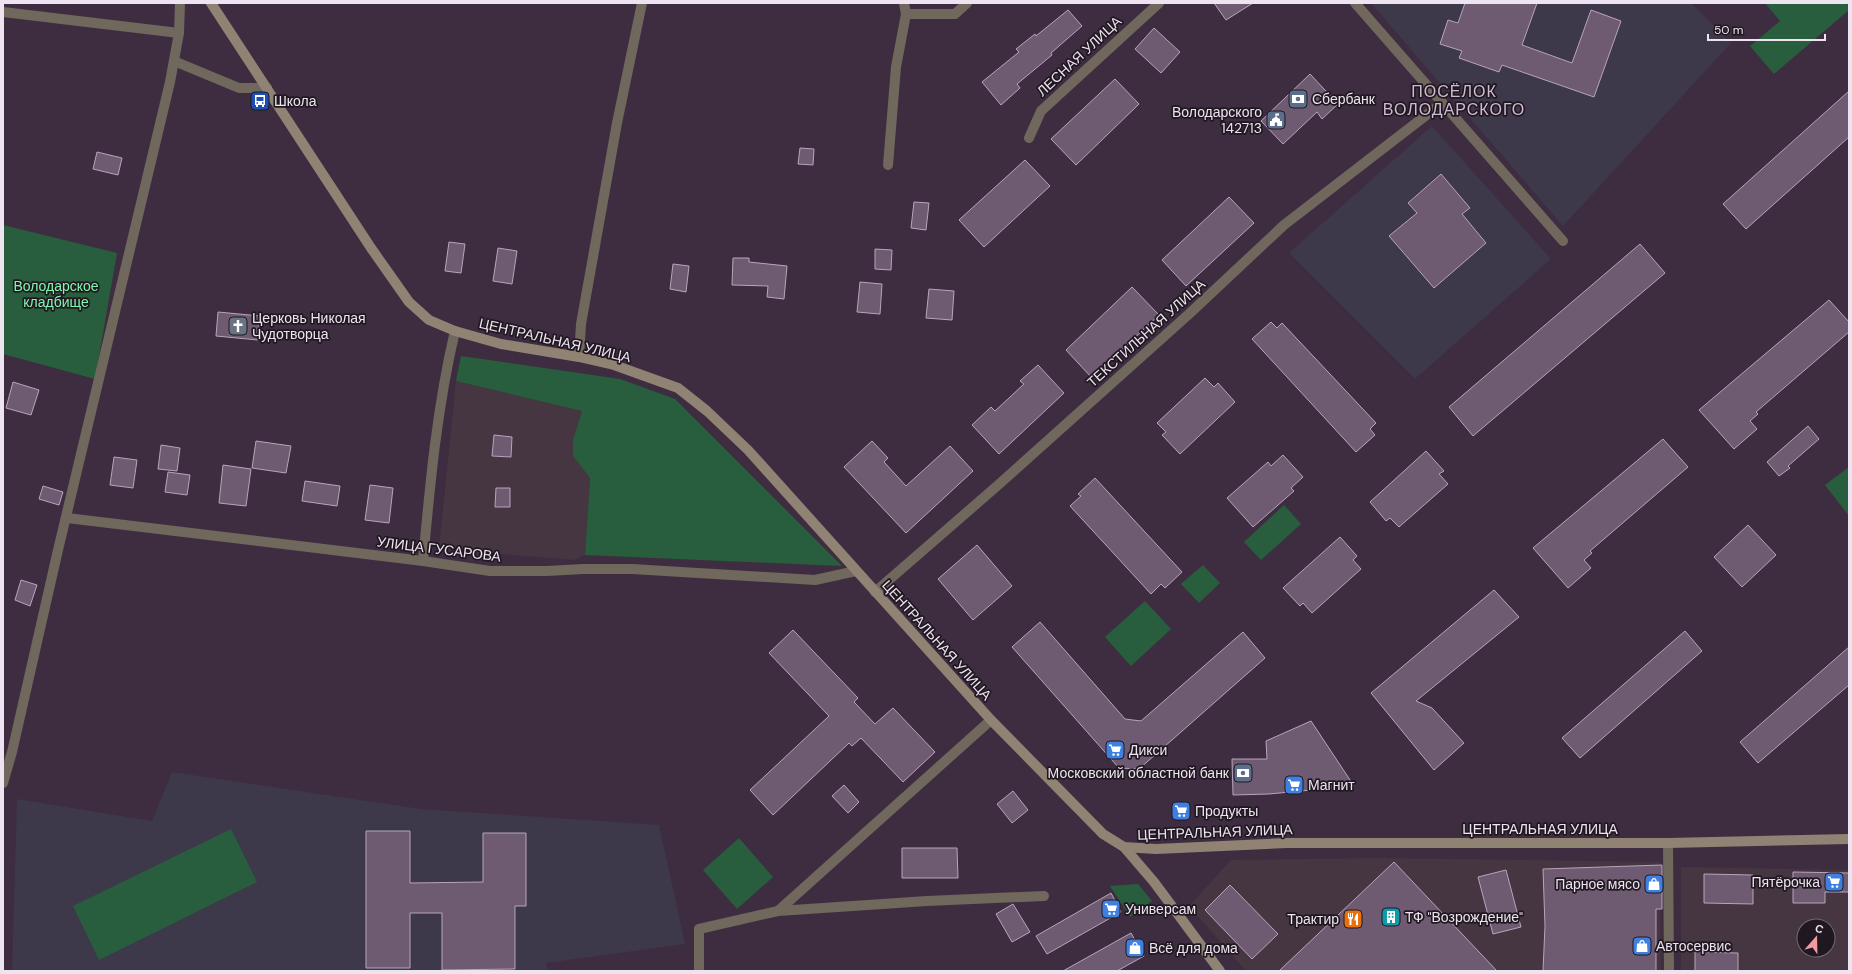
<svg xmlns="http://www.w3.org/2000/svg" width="1852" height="974" font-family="'DM Sans',sans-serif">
	<rect width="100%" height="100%" fill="#3e2d41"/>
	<!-- industrial -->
	<g fill="#463641" fill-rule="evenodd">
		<polygon points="456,381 582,411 573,441 573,456 590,478 585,555 575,560 439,549"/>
		<polygon points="1376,858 1660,862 1661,971 1246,971 1189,906 1231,860"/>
		<path d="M 1681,867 L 1849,870 L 1849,971 L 1681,971 ZM 1804,926 L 1828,926 L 1828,950 L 1804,950 Z"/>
	</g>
	<!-- education -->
	<g fill="#3d384a">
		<polygon points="1371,3 1691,3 1731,43 1563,226"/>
		<polygon points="1432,126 1551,259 1415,379 1289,253"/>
		<polygon points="172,772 421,809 659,825 685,944 546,963 548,971 12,971 17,799 152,821"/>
	</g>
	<!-- green -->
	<g fill="#285e3d">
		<polygon points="1765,3 1847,3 1849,10 1774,74 1750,46 1780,21"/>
		<polygon points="3,225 117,253 95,379 3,354"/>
		<polygon points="461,356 620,379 675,399 842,566 585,555 590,478 573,456 573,440 582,411 456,381"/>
		<polygon points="1849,467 1849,516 1825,485"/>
		<polygon points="1284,505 1301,524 1261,560 1244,542"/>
		<polygon points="1203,565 1220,583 1199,603 1181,584"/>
		<polygon points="1145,601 1171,629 1131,666 1105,637"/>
		<polygon points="231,829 257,882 99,960 73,906"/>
		<polygon points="739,838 773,877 737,909 703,870"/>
		<polygon points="1138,884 1152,901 1130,917 1110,886"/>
	</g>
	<!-- building -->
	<g fill="#6e5a71" stroke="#b9a4bd">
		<polygon points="1214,3 1253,3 1226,20"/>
		<polygon points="1465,3 1537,3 1522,45 1572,63 1591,10 1621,21 1594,97 1502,65 1499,72 1459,58 1462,51 1440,44 1448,20 1458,23"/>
		<polygon points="1068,10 1082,26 1051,53 1052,55 1017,84 1020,88 1001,105 982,82 1019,52 1016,49 1035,34 1036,36"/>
		<polygon points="1154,28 1180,52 1161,73 1135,49"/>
		<polygon points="1310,74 1338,104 1322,119 1317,112 1283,144 1261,121"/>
		<polygon points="1115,79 1139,104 1076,165 1051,139"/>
		<polygon points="1849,91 1849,137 1746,229 1723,204"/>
		<polygon points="800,148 814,149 813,165 798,164"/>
		<polygon points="97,152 122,158 118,175 93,169"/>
		<polygon points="1025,160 1050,186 984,247 959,220"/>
		<polygon points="1441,174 1470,208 1462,214 1486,243 1434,288 1389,236 1417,213 1408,203"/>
		<polygon points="1229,197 1254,223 1186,286 1162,260"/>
		<polygon points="914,202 929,203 926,230 911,228"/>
		<polygon points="449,242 465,244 461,273 445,271"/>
		<polygon points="1640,244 1665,273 1473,436 1449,407"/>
		<polygon points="498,248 517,251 512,284 493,281"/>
		<polygon points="875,249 892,250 891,270 875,269"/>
		<polygon points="733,258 749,258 749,262 787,266 784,299 767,297 768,286 732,285"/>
		<polygon points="673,264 689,266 686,292 670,289"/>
		<polygon points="860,282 882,284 880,314 857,312"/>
		<polygon points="1132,287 1159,315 1092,378 1066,350"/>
		<polygon points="929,289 954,291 952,320 926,318"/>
		<polygon points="1829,300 1849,322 1849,332 1756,412 1758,414 1750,421 1757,429 1734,449 1699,410"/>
		<polygon points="218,312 260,316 258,340 216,336"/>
		<polygon points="1271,322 1277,328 1282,323 1376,423 1370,429 1375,435 1356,452 1252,339"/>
		<polygon points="1038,365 1064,393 999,454 972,425 991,407 995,411 1024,384 1020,381"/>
		<polygon points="1205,378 1214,387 1218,383 1235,402 1180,454 1162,435 1166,432 1157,423"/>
		<polygon points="13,382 39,390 31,415 6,408"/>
		<polygon points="1808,426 1819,439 1788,466 1790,468 1779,476 1767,462"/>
		<polygon points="494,435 512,437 511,457 492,456"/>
		<polygon points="1663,439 1688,467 1590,551 1592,553 1584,560 1591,568 1568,588 1533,548"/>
		<polygon points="256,441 291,446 286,473 252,468"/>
		<polygon points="872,441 888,458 884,462 906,486 950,446 973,471 906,533 844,467"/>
		<polygon points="161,445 180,448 177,471 158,469"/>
		<polygon points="1426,451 1444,471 1439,474 1448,484 1399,527 1390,518 1386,521 1370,502"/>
		<polygon points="1283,455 1303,477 1291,488 1294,491 1253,527 1227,498 1268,462 1271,466"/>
		<polygon points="114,457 137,460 133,488 110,485"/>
		<polygon points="223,465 251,469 246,506 219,503"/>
		<polygon points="168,472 190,475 187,495 165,492"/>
		<polygon points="1095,478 1182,572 1165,588 1161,584 1151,594 1070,506 1081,496 1078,494"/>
		<polygon points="305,481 340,486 337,506 302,501"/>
		<polygon points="370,485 393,488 389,523 365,520"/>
		<polygon points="43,486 63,492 59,505 39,499"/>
		<polygon points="496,488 510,488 510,507 495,507"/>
		<polygon points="1748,525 1776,555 1742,587 1714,557"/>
		<polygon points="1340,537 1357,556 1353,560 1361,569 1312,613 1303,603 1300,606 1283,588"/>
		<polygon points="977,545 1012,586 973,620 938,579"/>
		<polygon points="21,580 37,585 30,606 15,600"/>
		<polygon points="1494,590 1519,617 1416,701 1432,708 1464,743 1434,770 1371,693"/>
		<polygon points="1040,622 1125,719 1141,721 1243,632 1265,658 1139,769 1119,768 1012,647"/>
		<polygon points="793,630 858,698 854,702 875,724 893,708 935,752 903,782 861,738 852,746 849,743 773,815 750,790 829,716 769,653"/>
		<polygon points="1685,631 1702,651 1580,758 1562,738"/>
		<polygon points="1849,647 1849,685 1758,763 1740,742"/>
		<polygon points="1311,721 1354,786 1269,794 1233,795 1232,759 1267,759 1266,741"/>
		<polygon points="844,785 859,802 848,813 832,796"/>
		<polygon points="1013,791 1028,810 1012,823 997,804"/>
		<polygon points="366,831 410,831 410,883 483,882 483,833 526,833 526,906 515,906 515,969 442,970 442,913 410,913 410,968 366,968"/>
		<polygon points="902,848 957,848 958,878 902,878"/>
		<polygon points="1394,862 1497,971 1279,971"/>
		<polygon points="1662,865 1662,909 1656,909 1656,971 1543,971 1545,926 1543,869"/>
		<polygon points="1506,870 1521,927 1493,934 1478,877"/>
		<polygon points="1793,872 1849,873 1849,892 1825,892 1825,903 1793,903"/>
		<polygon points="1704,874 1753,875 1753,904 1704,903"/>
		<polygon points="1230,885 1278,934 1252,959 1205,910"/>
		<polygon points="1111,893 1121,912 1047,954 1036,936"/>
		<polygon points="1013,904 1030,932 1012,942 996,914"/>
		<polygon points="1131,933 1144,956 1117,971 1063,971"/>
		<polygon points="1695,952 1738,953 1738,971 1695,971"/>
	</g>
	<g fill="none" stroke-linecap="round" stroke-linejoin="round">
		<!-- street -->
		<g stroke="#70675d" stroke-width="10">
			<polyline points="904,3 906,14 955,14 967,3"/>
			<polyline points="1355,3 1563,241"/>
			<polyline points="3,12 179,33"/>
			<polyline points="174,61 239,88 267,88"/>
			<polyline points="1029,138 1041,111 1159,3"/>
			<polyline points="888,165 896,67 906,14"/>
			<polyline points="579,357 581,324 617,123 642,3"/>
			<polyline points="67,518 423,561 490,571 547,571 583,569 632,569 815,580 856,571"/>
			<path d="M 423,561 C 430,484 437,407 455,331"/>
			<polyline points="875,592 997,486 1189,314 1284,225 1442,103"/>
			<polyline points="3,783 12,752 58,550 170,82 179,33 180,3"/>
			<polyline points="1668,843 1669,971"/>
			<polyline points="778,911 991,720"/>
			<polyline points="699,971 699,929 778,911 927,901 1044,896"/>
		</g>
		<!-- secondary -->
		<g stroke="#918373" stroke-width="10">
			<polyline points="211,3 371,248 409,302 429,320 455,331 501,344 579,357 614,365 678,388 707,411 748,450 991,720 1103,834 1124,847 1156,849 1286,843 1668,843 1849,839"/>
			<polyline points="1124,847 1154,882 1220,971"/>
		</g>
	</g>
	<!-- icons -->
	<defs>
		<symbol id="bank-square" viewBox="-11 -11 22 22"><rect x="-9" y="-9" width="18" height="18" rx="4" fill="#5c6f8a" stroke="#201821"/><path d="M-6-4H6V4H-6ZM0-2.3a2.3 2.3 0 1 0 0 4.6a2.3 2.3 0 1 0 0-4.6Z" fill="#fff"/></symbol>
		<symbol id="bus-square" viewBox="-11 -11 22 22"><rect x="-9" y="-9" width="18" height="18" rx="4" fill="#1a4fb4" stroke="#201821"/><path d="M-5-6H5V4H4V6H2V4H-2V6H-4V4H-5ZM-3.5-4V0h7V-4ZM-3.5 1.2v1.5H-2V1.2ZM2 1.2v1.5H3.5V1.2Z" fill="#fff"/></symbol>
		<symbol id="civic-square" viewBox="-11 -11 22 22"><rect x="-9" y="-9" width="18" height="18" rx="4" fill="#5c6f8a" stroke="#201821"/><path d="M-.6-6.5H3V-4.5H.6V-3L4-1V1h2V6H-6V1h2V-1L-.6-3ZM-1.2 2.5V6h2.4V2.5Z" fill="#fff"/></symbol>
		<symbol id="church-square" viewBox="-11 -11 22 22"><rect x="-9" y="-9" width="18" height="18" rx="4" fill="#6b7280" stroke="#201821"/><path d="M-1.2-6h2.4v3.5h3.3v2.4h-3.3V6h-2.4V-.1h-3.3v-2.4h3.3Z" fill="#fff"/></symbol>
		<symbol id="supermarket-square" viewBox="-11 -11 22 22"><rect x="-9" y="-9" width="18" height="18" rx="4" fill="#3f7fe0" stroke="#201821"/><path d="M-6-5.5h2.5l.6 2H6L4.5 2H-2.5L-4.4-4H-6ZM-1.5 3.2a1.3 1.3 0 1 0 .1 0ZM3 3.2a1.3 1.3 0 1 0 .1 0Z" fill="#fff"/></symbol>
		<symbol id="shop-square" viewBox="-11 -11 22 22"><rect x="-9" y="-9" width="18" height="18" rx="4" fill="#3f7fe0" stroke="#201821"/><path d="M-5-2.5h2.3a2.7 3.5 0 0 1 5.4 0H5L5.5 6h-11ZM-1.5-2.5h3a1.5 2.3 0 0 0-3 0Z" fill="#fff"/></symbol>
		<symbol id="building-square" viewBox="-11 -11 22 22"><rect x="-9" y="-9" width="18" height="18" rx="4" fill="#0f9aa8" stroke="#201821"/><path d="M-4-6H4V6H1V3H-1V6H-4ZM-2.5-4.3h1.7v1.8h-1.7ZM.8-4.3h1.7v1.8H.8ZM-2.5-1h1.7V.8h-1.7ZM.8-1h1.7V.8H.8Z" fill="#fff"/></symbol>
		<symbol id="restaurant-square" viewBox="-11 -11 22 22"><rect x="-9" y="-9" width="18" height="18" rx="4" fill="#e8710a" stroke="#201821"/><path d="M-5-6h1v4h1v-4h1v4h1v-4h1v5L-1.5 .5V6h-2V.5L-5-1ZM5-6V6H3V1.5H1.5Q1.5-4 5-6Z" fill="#fff"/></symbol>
	</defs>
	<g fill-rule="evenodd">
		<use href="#bank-square" x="1287" y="88" width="22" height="22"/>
		<use href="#bus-square" x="249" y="90" width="22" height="22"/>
		<use href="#civic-square" x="1265" y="109" width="22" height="22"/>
		<use href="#church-square" x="227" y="315" width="22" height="22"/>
		<use href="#supermarket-square" x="1104" y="739" width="22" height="22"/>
		<use href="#bank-square" x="1232" y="762" width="22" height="22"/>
		<use href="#supermarket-square" x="1283" y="774" width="22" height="22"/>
		<use href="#supermarket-square" x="1170" y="800" width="22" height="22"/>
		<use href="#supermarket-square" x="1823" y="871" width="22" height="22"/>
		<use href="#shop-square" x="1643" y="873" width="22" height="22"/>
		<use href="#supermarket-square" x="1100" y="898" width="22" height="22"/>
		<use href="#building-square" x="1380" y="906" width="22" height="22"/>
		<use href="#restaurant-square" x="1342" y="908" width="22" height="22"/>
		<use href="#shop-square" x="1631" y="935" width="22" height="22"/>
		<use href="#shop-square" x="1124" y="937" width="22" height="22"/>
	</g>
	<g text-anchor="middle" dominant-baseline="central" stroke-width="3.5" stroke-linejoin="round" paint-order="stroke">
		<!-- street labels -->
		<g font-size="14" fill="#eee3f0" stroke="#201821">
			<text transform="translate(1079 56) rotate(-43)">ЛЕСНАЯ УЛИЦА</text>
			<text transform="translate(1146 333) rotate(-42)">ТЕКСТИЛЬНАЯ УЛИЦА</text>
			<text transform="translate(555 340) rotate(13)">ЦЕНТРАЛЬНАЯ УЛИЦА</text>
			<text transform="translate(439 549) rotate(7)">УЛИЦА ГУСАРОВА</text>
			<text transform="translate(937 640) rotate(48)">ЦЕНТРАЛЬНАЯ УЛИЦА</text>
			<text x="1540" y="829">ЦЕНТРАЛЬНАЯ УЛИЦА</text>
			<text transform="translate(1215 832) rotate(-2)">ЦЕНТРАЛЬНАЯ УЛИЦА</text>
		</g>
		<!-- poi labels -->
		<g font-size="14" fill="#eee3f0" stroke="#201821" text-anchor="start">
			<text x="1312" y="99">Сбербанк</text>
			<text x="274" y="101">Школа</text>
			<text x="1262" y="112" text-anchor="end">Володарского<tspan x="1262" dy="16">142713</tspan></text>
			<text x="252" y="318">Церковь Николая<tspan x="252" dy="16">Чудотворца</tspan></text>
			<text x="1129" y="750">Дикси</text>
			<text x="1229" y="773" text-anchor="end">Московский областной банк</text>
			<text x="1308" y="785">Магнит</text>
			<text x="1195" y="811">Продукты</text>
			<text x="1820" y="882" text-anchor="end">Пятёрочка</text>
			<text x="1640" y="884" text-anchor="end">Парное мясо</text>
			<text x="1125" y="909">Универсам</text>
			<text x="1405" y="917">ТФ "Возрождение"</text>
			<text x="1339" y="919" text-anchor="end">Трактир</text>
			<text x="1656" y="946">Автосервис</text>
			<text x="1149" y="948">Всё для дома</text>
		</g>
		<!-- park labels -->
		<g font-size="14" fill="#81f6ac" stroke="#201821">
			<text x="56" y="286">Володарское<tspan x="56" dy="16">кладбище</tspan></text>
		</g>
		<!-- quarter labels -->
		<g font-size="16" letter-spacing="1" fill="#cfb9d3" stroke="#201821">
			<text x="1454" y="91">ПОСЁЛОК<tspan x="1454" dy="18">ВОЛОДАРСКОГО</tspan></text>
		</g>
	</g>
	<!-- border -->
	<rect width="1852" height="974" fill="none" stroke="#eee3f0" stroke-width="8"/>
	<!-- north arrow -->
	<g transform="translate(1816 938) rotate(20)"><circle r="19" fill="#201821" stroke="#726974"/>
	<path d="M0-3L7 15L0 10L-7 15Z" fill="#f49b9f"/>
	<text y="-6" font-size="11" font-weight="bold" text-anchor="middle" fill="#eee3f0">С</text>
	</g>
	<!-- scale -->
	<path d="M1708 34v6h117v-6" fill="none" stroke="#eee3f0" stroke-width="2"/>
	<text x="1714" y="34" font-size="12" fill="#eee3f0" stroke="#201821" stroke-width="3" paint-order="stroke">50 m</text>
</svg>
